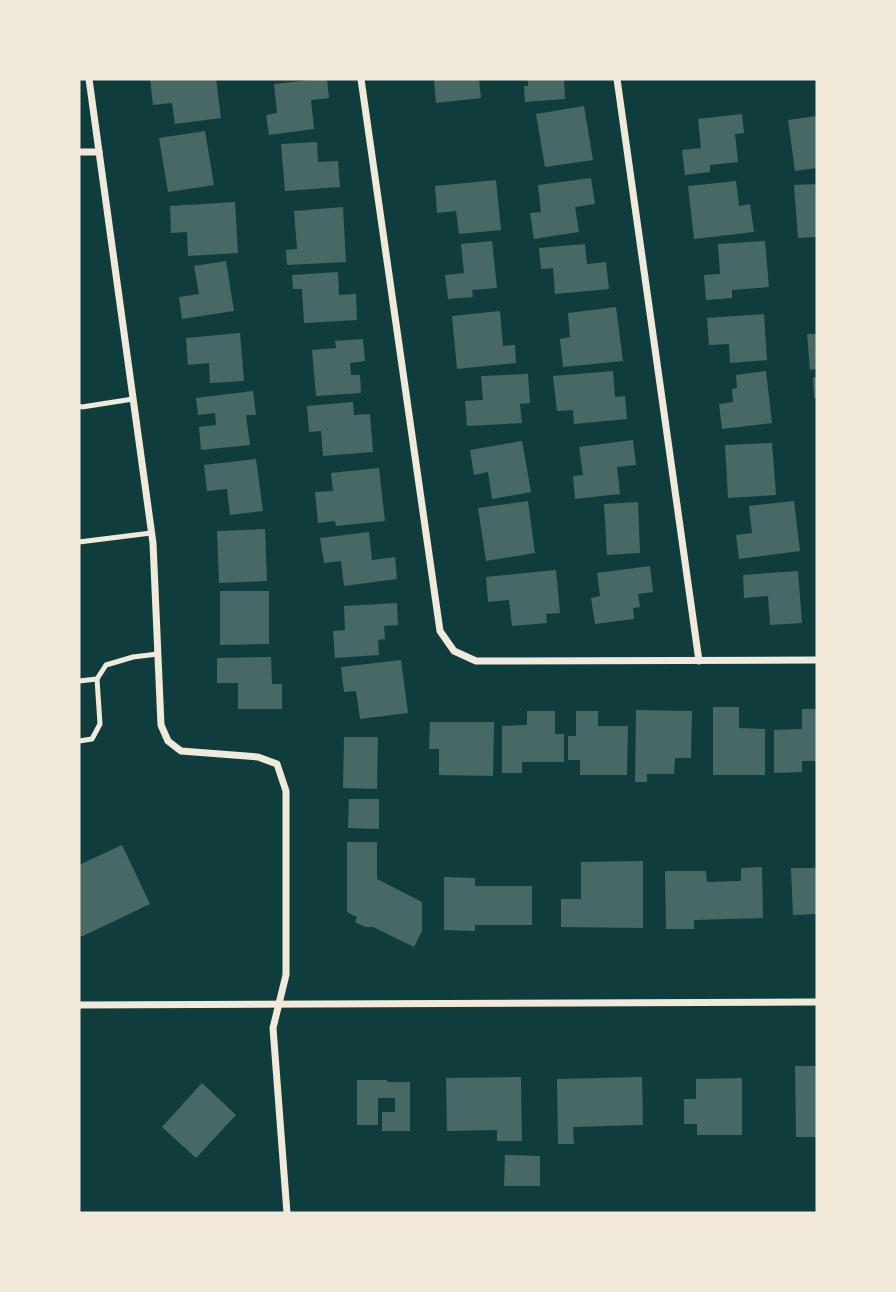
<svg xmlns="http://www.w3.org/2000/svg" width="896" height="1292" font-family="Poppins,sans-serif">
	<rect width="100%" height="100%" fill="#0f3d3e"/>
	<!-- building -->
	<g fill="#486865">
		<polygon points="150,79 216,79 221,118 175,124 172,103 153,105"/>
		<polygon points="319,79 327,79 329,98 311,100 314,129 269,135 266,115 277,113 274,84"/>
		<polygon points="434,79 479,79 481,98 436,103"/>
		<polygon points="528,79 564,79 565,99 525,102 524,86 528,86"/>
		<polygon points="584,106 593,160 545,167 536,114"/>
		<polygon points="742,114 744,133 735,134 738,162 710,165 710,172 685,175 682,150 701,148 698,119"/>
		<polygon points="817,116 817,168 795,171 788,120"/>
		<polygon points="205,131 214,185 168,192 159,138"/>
		<polygon points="317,142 318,162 338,161 340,187 285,191 281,144"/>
		<polygon points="591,178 595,204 575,207 579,232 534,239 530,213 541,212 538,185"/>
		<polygon points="496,180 501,230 459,234 456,211 437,213 435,186"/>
		<polygon points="736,181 739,206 750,204 754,232 694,239 688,186"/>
		<polygon points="817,184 817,237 798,238 794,185"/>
		<polygon points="235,202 238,253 188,256 187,232 171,233 170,206"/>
		<polygon points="343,207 346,262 287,265 286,250 297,249 294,211"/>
		<polygon points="492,241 497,288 472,290 473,297 448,299 445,275 464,273 461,244"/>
		<polygon points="765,241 769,287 732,290 732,298 706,300 704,275 720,274 718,244"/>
		<polygon points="585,244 587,264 606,262 609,289 555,294 553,268 541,269 539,248"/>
		<polygon points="226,261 234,311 182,319 179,297 199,294 194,266"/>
		<polygon points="338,272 339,295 356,294 357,320 304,323 302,289 293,289 292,275"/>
		<polygon points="616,307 623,361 563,367 560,339 570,337 568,313"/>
		<polygon points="500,311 503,346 515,345 516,363 457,369 452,316"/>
		<polygon points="764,314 767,360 730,363 729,344 709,345 707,318"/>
		<polygon points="240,333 244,381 210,383 209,363 188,365 186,338"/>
		<polygon points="807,334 817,334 817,369 810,370"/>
		<polygon points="363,339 365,361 350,363 351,375 360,375 361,393 316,396 312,350 336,348 335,341"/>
		<polygon points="613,371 615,397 625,396 627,419 574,424 573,410 557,411 553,376"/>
		<polygon points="766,371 772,423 722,429 719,404 733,402 732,389 737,388 736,375"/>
		<polygon points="528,374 530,403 520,404 522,423 467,426 465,401 483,400 481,376"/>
		<polygon points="817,377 817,398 814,398 813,378"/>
		<polygon points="253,391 256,415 246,415 250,445 201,450 199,427 216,425 215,413 198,415 196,398"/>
		<polygon points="353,402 354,415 370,414 373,452 323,456 321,431 309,432 307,406"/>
		<polygon points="633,440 636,465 617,467 620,494 575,499 573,476 583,475 579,447"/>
		<polygon points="522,441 531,492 492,499 488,472 474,475 470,450"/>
		<polygon points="772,443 776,495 728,498 725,445"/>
		<polygon points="256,459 263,511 230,515 227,489 207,491 204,465"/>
		<polygon points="379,468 385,521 336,526 335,521 318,523 315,492 333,491 331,473"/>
		<polygon points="528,501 535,553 486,561 478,508"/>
		<polygon points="794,501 800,551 739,559 736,535 752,533 749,506"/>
		<polygon points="638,502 640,553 607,555 604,504"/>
		<polygon points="265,529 267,581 219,583 217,531"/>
		<polygon points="369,532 372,560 395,557 397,579 344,586 341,561 324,563 320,538"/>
		<polygon points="650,566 653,592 638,594 640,607 633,608 634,619 595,624 591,598 600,596 597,573"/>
		<polygon points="556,570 560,613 546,614 547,623 512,626 509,600 488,602 486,577"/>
		<polygon points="798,571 802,623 770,625 768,596 744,598 743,575"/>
		<polygon points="220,591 269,591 269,644 220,645"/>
		<polygon points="397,603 398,625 384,626 385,639 378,640 379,655 335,658 333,631 345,630 344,606"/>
		<polygon points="271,657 272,684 282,684 282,709 238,709 238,683 217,683 217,658"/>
		<polygon points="401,660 408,713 360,719 356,691 344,692 341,667"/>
		<polygon points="713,707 739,707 739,728 765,729 765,775 713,775"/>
		<polygon points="802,709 817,709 817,761 802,761 802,772 774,773 774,730 802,729"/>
		<polygon points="636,710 692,711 691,758 675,758 674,774 647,774 647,782 635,782"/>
		<polygon points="527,711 555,711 555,734 564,734 564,762 522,762 522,773 502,773 502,726 527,725"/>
		<polygon points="576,711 598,711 598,726 628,726 627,775 580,775 580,760 568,760 568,736 576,736"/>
		<polygon points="430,722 494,722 493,776 439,775 439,749 429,749"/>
		<polygon points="344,737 378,737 377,789 343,788"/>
		<polygon points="349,799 379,799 379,829 348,828"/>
		<polygon points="347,842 377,842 377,879 422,902 422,931 414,947 373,927 365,927 355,922 357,917 347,912"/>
		<polygon points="122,845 150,904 83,936 79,936 79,865"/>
		<polygon points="643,861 643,928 561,927 561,899 581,899 581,862"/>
		<polygon points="762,867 763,918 694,920 694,929 666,929 665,871 706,871 707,882 741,881 741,868"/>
		<polygon points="791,868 817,868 817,914 793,915"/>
		<polygon points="444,877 475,878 475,886 532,886 532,925 475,925 475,931 444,930"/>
		<polygon points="795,1066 817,1066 817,1137 796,1137"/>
		<polygon points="521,1077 522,1141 497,1141 497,1130 447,1131 446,1078"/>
		<polygon points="642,1077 643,1125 573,1127 574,1144 558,1144 557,1079"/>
		<polygon points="742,1078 742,1135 697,1135 697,1124 684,1124 684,1099 696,1099 696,1079"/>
		<polygon points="357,1080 387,1080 387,1082 410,1082 410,1131 382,1131 382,1112 395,1112 395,1098 378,1098 378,1125 357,1125"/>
		<polygon points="202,1083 236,1115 196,1158 162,1127"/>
		<polygon points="505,1155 540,1156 540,1186 504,1186"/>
	</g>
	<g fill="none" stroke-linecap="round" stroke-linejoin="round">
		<!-- service -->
		<g stroke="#f1e9da" stroke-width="5">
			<polyline points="79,406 82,407 133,399"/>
			<polyline points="79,542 151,533"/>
			<polyline points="79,681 97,679 106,665 133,657 158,654"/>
			<polyline points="79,741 92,739 100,724 97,679"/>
		</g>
		<!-- minor -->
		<g stroke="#f1e9da" stroke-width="7">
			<polyline points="89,79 153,543 161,725 168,741 181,751 258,757 277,764 286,791 286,975 273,1028 287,1213"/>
			<polyline points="361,79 440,631 454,651 476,661 817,660"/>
			<polyline points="617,79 699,661"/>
			<polyline points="79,152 99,152"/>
			<polyline points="79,1005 817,1002"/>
		</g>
	</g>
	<!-- border -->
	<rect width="896" height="1292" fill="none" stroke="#f1e9da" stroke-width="161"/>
</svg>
